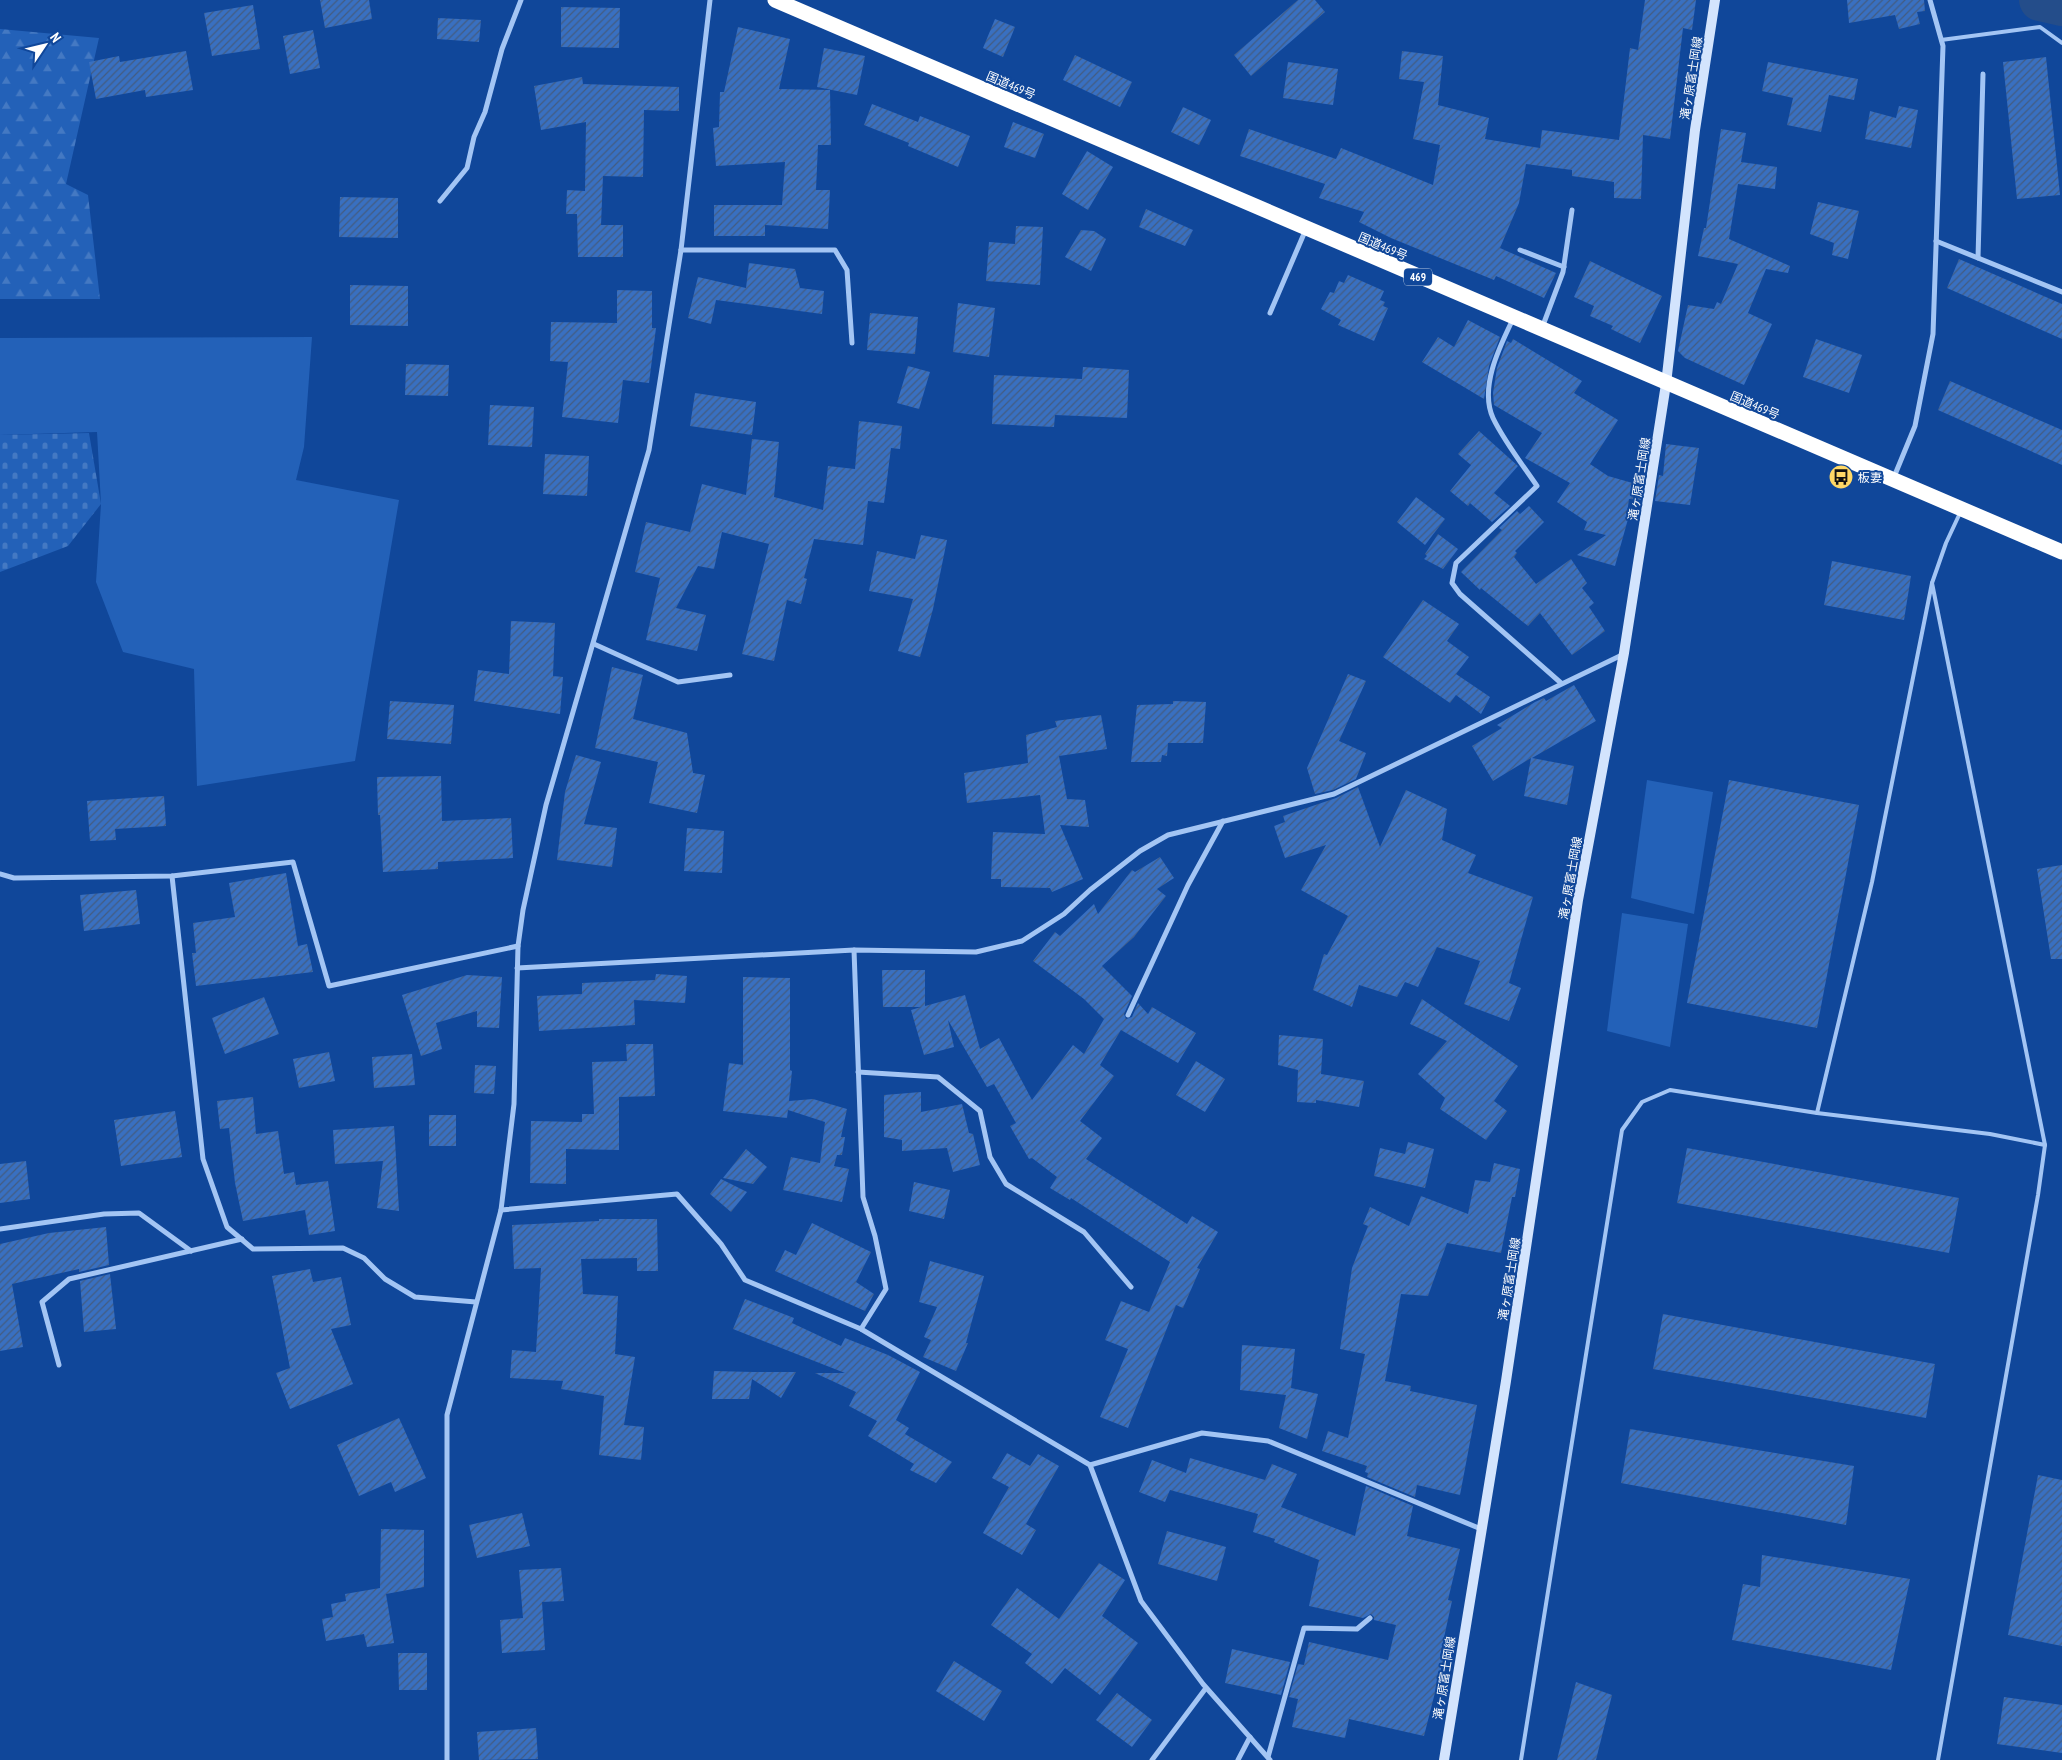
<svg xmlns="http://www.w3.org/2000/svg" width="2062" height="1760" font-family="'PT Sans Narrow','Noto Sans JP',sans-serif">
	<defs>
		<pattern id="forest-firs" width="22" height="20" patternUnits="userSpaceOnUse" patternTransform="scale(1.25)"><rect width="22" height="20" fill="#2361b8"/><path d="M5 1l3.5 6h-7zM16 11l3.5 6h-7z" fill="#4479c3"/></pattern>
		<pattern id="cemetery-stones" width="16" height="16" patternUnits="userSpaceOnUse" patternTransform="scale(1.25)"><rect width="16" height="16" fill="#2361b8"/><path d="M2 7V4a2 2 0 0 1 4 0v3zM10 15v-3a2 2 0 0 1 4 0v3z" fill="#4479c3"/></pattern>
		<pattern id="building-hatch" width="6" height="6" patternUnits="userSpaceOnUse" patternTransform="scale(1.25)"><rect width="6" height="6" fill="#3970c1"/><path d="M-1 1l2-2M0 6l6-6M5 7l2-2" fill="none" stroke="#435c81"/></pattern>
	</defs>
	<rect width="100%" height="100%" fill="#10479a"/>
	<!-- grass -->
	<g fill="#2361b8">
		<polygon points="312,337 304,447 296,480 399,500 355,761 197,786 194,669 123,652 96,582 101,504 97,432 0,435 0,338"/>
		<polygon points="1647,780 1713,792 1694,914 1631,898"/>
		<polygon points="1622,913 1688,924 1670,1047 1607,1031"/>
	</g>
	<!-- forest -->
	<polygon fill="url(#forest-firs)" points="0,29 99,38 66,184 88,195 100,299 0,299"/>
	<!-- cemetery -->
	<polygon fill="url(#cemetery-stones)" points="89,433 101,504 68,546 0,572 0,435"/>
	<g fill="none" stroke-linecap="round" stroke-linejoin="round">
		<!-- river -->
		<polyline stroke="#244d8a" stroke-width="42" points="2040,0 2062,5"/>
	</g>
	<!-- building -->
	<g fill="url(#building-hatch)">
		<polygon points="320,0 369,0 372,19 325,28"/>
		<polygon points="1298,0 1315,0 1325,12 1251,76 1234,55"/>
		<polygon points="1645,0 1696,0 1692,30 1683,28 1670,139 1643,135 1641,199 1614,198 1614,182 1572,176 1572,170 1526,164 1519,203 1500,248 1556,273 1544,298 1496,276 1494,280 1391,238 1359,222 1364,212 1319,198 1325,184 1240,156 1249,129 1336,159 1341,148 1433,185 1440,145 1413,139 1424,82 1399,79 1402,51 1443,56 1438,105 1489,118 1485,139 1540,148 1542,130 1619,140 1630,48 1638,50"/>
		<polygon points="1847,0 1924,0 1925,11 1917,12 1920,24 1899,29 1895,15 1849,23"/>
		<polygon points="253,5 260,49 212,56 204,13"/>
		<polygon points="561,7 620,8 619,48 561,47"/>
		<polygon points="438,18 481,20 479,42 437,39"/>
		<polygon points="995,19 1015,27 1003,57 983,48"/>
		<polygon points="738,27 790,39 779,89 830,90 831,145 818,145 816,190 830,190 828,229 765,225 765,236 714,236 714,205 782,205 785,162 716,166 713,128 719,127 720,92 724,92"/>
		<polygon points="313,30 320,68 290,74 283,36"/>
		<polygon points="824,48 865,56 857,95 817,87"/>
		<polygon points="186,51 193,90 146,97 145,90 96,99 89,62 119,56 120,62"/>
		<polygon points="1075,55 1132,82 1120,107 1063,80"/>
		<polygon points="2046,57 2060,195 2017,199 2003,62"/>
		<polygon points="1288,62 1338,69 1333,105 1283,98"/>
		<polygon points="1768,62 1858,79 1854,100 1829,95 1821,132 1787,125 1793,98 1762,91"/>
		<polygon points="582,77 583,84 679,87 679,111 644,110 643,177 603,176 601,225 623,225 623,257 578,257 577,214 566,214 567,190 585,191 586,122 541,130 534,86"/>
		<polygon points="872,104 918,122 920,116 970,136 958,167 908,146 909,143 864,125"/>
		<polygon points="1899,106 1918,110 1911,148 1865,139 1870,111 1896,118"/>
		<polygon points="1183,107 1211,120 1199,145 1171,132"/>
		<polygon points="1013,122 1044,134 1035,158 1004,147"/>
		<polygon points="1721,129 1746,133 1741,162 1777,167 1775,189 1738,184 1729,239 1790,266 1788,273 1766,269 1748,313 1772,324 1744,385 1685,358 1678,351 1688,305 1714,309 1717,302 1721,304 1738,264 1698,256 1704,228 1706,228"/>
		<polygon points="1087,151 1113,167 1088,210 1062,194"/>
		<polygon points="340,197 398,198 398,238 339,237"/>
		<polygon points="1818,202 1859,211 1848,259 1832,255 1834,243 1810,234"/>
		<polygon points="1146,209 1193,230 1185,246 1139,227"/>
		<polygon points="1016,226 1043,227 1040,285 986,281 989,242 1015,244"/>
		<polygon points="1081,230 1094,231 1106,239 1091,271 1065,257"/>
		<polygon points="1959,259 2062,304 2062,339 1947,288"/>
		<polygon points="1590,261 1662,296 1640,343 1611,329 1613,326 1590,316 1594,306 1574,297"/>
		<polygon points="749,263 795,269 800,288 824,291 822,314 716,300 711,324 688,318 698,277 746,288"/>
		<polygon points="1348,275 1384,291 1380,300 1385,302 1383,306 1388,308 1374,341 1338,325 1341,320 1321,309 1330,292 1334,293 1339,281 1344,283"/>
		<polygon points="350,285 408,286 408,326 350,325"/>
		<polygon points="617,290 652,291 652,328 656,328 649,383 623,380 618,423 562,417 568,362 550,361 551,322 617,323"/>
		<polygon points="958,303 995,308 989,357 953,352"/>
		<polygon points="870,313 918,317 915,354 867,350"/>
		<polygon points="1468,320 1500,337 1489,366 1484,399 1422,362 1438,337 1454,347"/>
		<polygon points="1513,339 1582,381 1574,393 1618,420 1590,464 1608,476 1643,486 1641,500 1629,499 1626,521 1628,519 1615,566 1577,555 1606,535 1584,530 1587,522 1557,502 1570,483 1525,458 1542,433 1494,405 1493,393 1497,368 1507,341 1511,343"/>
		<polygon points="1816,339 1862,355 1849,393 1803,377"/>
		<polygon points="406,364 449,365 448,396 405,395"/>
		<polygon points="908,366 930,372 919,409 897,403"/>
		<polygon points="1083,367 1129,370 1127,418 1055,415 1054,427 992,424 994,375 1082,379"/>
		<polygon points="1950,381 2062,430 2062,465 1938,410"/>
		<polygon points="695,393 756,402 752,435 690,426"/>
		<polygon points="490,405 534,407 532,447 488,445"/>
		<polygon points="859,421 902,426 900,449 891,448 884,503 868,501 863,545 814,539 804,578 807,579 801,604 787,600 774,661 742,654 769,544 722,532 714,569 698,566 676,608 706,615 697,651 646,640 660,578 635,572 646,522 690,532 702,484 746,495 752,439 779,442 774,497 823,510 828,466 855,469"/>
		<polygon points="1479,431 1518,466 1494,493 1510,506 1492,522 1470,503 1468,506 1450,491 1471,465 1458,454"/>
		<polygon points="1666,444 1699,448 1690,505 1655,501 1659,475 1663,476"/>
		<polygon points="545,454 589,456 587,496 543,494"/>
		<polygon points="1416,497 1445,519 1425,545 1397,522"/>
		<polygon points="1529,506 1544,522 1515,551 1517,553 1514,557 1536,584 1571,559 1587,583 1582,588 1594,603 1589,607 1605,631 1572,655 1540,613 1528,626 1481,588 1480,590 1461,572 1502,530 1499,528 1517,511 1520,514"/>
		<polygon points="1438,534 1458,549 1443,569 1424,559 1427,556 1425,554"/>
		<polygon points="921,535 947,540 933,609 920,657 898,651 913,599 869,591 877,551 915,559"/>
		<polygon points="1832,561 1911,576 1904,620 1824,605"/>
		<polygon points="1423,600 1459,624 1447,641 1469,657 1456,674 1490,697 1481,714 1456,695 1450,703 1383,657"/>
		<polygon points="511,621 555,623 553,676 563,677 560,714 474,701 478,670 509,674"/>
		<polygon points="612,667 643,675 633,719 687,733 693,773 705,775 697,813 649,803 658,762 595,748"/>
		<polygon points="1348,674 1366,681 1339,741 1366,753 1356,779 1333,790 1315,794 1307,768"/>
		<polygon points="1574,685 1596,721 1532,758 1574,766 1567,805 1524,796 1531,758 1493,781 1472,746 1502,728 1497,725 1535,702 1544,698 1546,701"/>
		<polygon points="390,701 454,705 451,744 387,739"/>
		<polygon points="1173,701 1206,702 1203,743 1168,743 1167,756 1162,755 1161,762 1131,762 1137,705 1173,704"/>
		<polygon points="1101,715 1107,749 1059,756 1067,799 1085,800 1089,827 1060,825 1083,879 1052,892 1050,888 1001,887 1001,879 991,879 993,832 1045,834 1040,795 967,803 964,773 1028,763 1026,735 1057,727 1055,721"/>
		<polygon points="576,755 601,762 584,824 617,828 612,867 557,860 565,792"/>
		<polygon points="441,776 442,821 511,818 513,858 438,862 438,869 383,872 380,815 378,815 377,777"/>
		<polygon points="1729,780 1859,805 1817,1028 1687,1003"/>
		<polygon points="1358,787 1380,847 1406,790 1447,809 1442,840 1476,855 1468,873 1533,897 1509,983 1521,988 1509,1021 1464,1004 1480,961 1437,947 1418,987 1405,982 1397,997 1359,985 1352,1007 1313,990 1324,954 1327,955 1348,916 1301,890 1326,845 1285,858 1274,826 1285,822 1283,816 1336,798"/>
		<polygon points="164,796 166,826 115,829 116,840 90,841 87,801"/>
		<polygon points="687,828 724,831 722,873 684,871"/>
		<polygon points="1160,857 1174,878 1157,889 1166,896 1134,937 1102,966 1132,996 1124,1014 1126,1019 1132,1017 1138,1003 1148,1014 1152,1007 1196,1033 1178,1063 1121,1030 1100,1065 1114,1076 1080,1121 1102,1138 1086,1159 1187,1224 1192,1216 1218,1232 1197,1268 1200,1269 1183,1308 1176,1305 1128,1428 1100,1417 1128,1349 1105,1340 1121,1301 1149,1312 1170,1262 1071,1198 1070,1200 1050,1188 1057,1177 1032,1158 1029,1159 1010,1126 1016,1123 994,1084 987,1087 948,1020 954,1047 924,1055 911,1010 921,1007 883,1007 882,970 925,970 925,1006 965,995 980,1049 999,1038 1032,1100 1073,1045 1084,1054 1104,1019 1084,999 1033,961 1055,932 1060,936 1094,904 1098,914 1132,870 1135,872"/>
		<polygon points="2062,865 2062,959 2051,959 2037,869"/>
		<polygon points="286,873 298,946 307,944 313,972 196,986 192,953 196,953 193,923 235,917 229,883"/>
		<polygon points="136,890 140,924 84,931 80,895"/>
		<polygon points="656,974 687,976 685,1003 634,1000 635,1025 539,1031 537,996 582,994 582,983 655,980"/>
		<polygon points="467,975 502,977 499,1028 477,1027 477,1011 436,1023 442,1049 421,1056 402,995"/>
		<polygon points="743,977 790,978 790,1070 792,1071 789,1101 813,1099 847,1109 841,1137 845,1137 842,1155 837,1155 834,1166 849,1169 842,1202 783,1190 791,1157 820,1163 825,1122 788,1110 787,1118 723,1111 729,1063 743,1065"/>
		<polygon points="264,997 279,1034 225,1054 212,1018"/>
		<polygon points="1422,999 1518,1066 1494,1101 1507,1111 1486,1140 1440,1109 1445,1098 1418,1074 1447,1041 1410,1024"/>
		<polygon points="1279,1035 1323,1039 1321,1074 1364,1081 1359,1107 1316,1100 1316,1103 1297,1102 1298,1070 1278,1065"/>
		<polygon points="626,1044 653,1044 655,1096 619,1097 619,1150 566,1149 566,1184 530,1183 531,1121 582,1122 582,1114 594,1114 592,1062 627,1061"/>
		<polygon points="329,1052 335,1081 299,1088 293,1059"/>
		<polygon points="412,1054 415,1085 374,1088 372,1057"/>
		<polygon points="1196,1061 1225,1079 1205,1112 1176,1095"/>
		<polygon points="475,1065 496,1066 494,1094 474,1093"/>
		<polygon points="921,1092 921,1112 962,1104 969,1133 973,1134 980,1165 953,1172 947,1148 902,1151 902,1140 884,1137 884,1095"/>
		<polygon points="253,1097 256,1134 278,1131 284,1174 294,1172 296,1185 328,1181 335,1231 309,1235 305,1210 243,1221 235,1183 229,1128 220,1129 217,1101"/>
		<polygon points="175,1111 182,1157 121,1166 114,1120"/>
		<rect x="429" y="1115" width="27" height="31"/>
		<polygon points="394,1126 395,1140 399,1211 377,1208 383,1161 335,1164 333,1130"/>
		<polygon points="1408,1142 1434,1149 1425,1188 1374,1176 1380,1148 1405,1154"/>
		<polygon points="1687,1148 1959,1198 1949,1253 1677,1203"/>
		<polygon points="746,1149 767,1167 753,1184 723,1178"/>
		<polygon points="26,1161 30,1199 0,1203 0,1164"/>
		<polygon points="1494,1163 1520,1169 1515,1197 1512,1197 1501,1253 1447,1243 1428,1296 1401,1294 1385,1381 1411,1386 1410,1391 1477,1405 1460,1495 1417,1485 1415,1497 1367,1477 1368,1473 1365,1472 1367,1466 1322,1451 1328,1431 1348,1438 1365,1354 1340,1349 1352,1268 1368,1226 1363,1224 1370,1207 1409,1226 1421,1196 1468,1214 1475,1180 1490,1182"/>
		<polygon points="721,1179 747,1192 731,1212 710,1194"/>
		<polygon points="914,1182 950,1190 944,1219 909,1211"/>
		<polygon points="599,1219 657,1219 658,1271 637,1271 637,1258 581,1259 583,1294 618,1296 615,1354 635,1357 624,1425 644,1427 641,1460 599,1455 604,1396 561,1389 563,1381 510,1378 512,1350 536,1352 541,1268 514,1269 512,1225 599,1221"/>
		<polygon points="812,1223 871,1252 856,1282 874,1294 865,1311 775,1271 785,1250 796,1255"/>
		<polygon points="106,1227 109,1265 79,1272 79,1269 12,1284 23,1347 0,1351 0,1244 49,1233"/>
		<polygon points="930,1261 984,1276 966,1343 968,1343 956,1371 923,1357 931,1340 924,1337 937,1307 919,1302"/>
		<polygon points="310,1269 313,1282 341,1277 351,1325 331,1329 353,1384 290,1409 276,1373 290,1368 272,1276"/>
		<polygon points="110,1274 116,1329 84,1332 80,1281"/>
		<polygon points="745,1299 794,1318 792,1323 841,1346 845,1338 888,1355 920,1372 896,1420 909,1428 905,1434 952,1462 936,1483 910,1470 914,1464 868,1436 877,1421 849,1406 856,1392 815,1373 845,1373 733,1329"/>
		<polygon points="1663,1314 1935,1364 1926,1418 1653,1369"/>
		<polygon points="1242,1345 1295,1349 1291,1388 1318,1394 1307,1439 1279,1428 1286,1395 1240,1390"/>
		<polygon points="714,1371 753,1372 796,1372 781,1398 752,1379 749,1399 712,1399"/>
		<polygon points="399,1418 426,1478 395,1492 391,1482 359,1496 337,1445"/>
		<polygon points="1630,1429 1854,1466 1846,1525 1621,1483"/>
		<polygon points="1007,1453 1030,1466 1038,1454 1059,1466 1026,1524 1036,1530 1022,1555 983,1533 1009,1487 992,1478"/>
		<polygon points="1190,1458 1265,1480 1272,1464 1297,1474 1281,1507 1355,1536 1366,1486 1413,1506 1407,1536 1460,1549 1448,1600 1452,1601 1440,1656 1444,1657 1424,1736 1349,1719 1345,1738 1292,1727 1298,1699 1289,1697 1298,1664 1304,1665 1309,1642 1388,1660 1396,1625 1374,1620 1374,1617 1371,1614 1363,1618 1309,1606 1319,1560 1274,1542 1275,1539 1253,1532 1258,1514 1170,1490 1165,1502 1139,1492 1152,1460 1186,1473"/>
		<polygon points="2038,1475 2062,1480 2062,1646 2008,1635"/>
		<polygon points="522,1513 530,1546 477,1558 469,1525"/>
		<polygon points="381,1529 424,1530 424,1587 386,1594 394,1643 367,1647 364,1634 326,1641 322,1619 333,1617 331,1604 346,1601 345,1594 380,1588"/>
		<polygon points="1167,1531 1226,1547 1217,1581 1158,1564"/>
		<polygon points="1762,1555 1910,1579 1891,1670 1732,1640 1743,1584 1760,1587"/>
		<polygon points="1099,1563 1125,1580 1102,1616 1138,1643 1100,1695 1065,1668 1052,1684 1025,1663 1032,1654 991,1625 1017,1588 1059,1619"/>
		<polygon points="561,1568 564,1601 542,1602 545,1650 502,1653 500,1620 523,1618 519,1570"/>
		<polygon points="1232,1649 1290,1662 1281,1695 1225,1683"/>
		<polygon points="398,1653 427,1653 427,1690 399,1690"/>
		<polygon points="954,1661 1002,1691 984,1721 936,1691"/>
		<polygon points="1576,1682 1612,1695 1596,1760 1557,1760"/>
		<polygon points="1117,1693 1152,1720 1132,1747 1096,1720"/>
		<polygon points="2004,1697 2062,1705 2062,1753 1997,1744"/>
		<polygon points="536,1728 538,1759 479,1760 477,1732"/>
	</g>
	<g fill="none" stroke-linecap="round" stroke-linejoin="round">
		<!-- lane -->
		<g stroke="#a3c5f4" stroke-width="4">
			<polyline points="1941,40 2040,27 2062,43"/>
			<polyline points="1932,583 2045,1145 2038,1195 1938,1760"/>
			<polyline points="1817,1113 1872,882 1932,583 1946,543 1960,513"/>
			<polyline points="1521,1760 1622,1130 1642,1102 1670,1090 1817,1113 1990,1134 2045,1145"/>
		</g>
		<!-- street -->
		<g stroke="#a3c5f4" stroke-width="5">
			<polyline points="440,201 467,168 474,137 485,112 502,49 521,0"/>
			<polyline points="1936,241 2062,292"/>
			<polyline points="681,250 835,250 847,270 852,343"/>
			<polyline points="1520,250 1564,267"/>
			<polyline points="1978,258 1983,74"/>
			<polyline points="1270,313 1306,229"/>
			<path d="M 1513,319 C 1500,346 1479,387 1493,418 C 1504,441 1522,464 1537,486 L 1456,563 L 1452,583 L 1460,594 L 1561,683"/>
			<polyline points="1542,328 1563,272 1572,210"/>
			<polyline points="1894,477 1915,426 1933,334 1943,46 1930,0"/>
			<polyline points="594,644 678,682 730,675"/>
			<polyline points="0,874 14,878 172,876 293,862 329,986 518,946"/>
			<polyline points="172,876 203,1159 227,1227 253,1249 343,1248 364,1258 385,1279 415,1297 476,1302"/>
			<polyline points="854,950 863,1197 875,1236 886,1289 861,1329"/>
			<polyline points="517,968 854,950 976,952 1022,941 1064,914 1090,890 1140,851 1168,835 1334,794 1624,654"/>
			<polyline points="1128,1015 1188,885 1223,821"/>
			<polyline points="858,1072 938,1077 980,1111 990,1157 1006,1184 1084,1232 1131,1287"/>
			<polyline points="501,1210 677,1194 721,1244 745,1280 861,1329 1090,1465 1141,1601 1203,1684 1270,1760"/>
			<polyline points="0,1229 104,1214 139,1213 191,1251"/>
			<polyline points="59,1365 42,1302 69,1279 242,1239"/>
			<polyline points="1090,1465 1202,1433 1268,1441 1481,1529"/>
			<polyline points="1268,1757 1304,1628 1357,1629 1370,1618"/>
			<polyline points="447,1760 447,1415 501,1210 514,1104 518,946 523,910 546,805 649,450 681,250 710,0"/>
			<polyline points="1152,1760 1206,1688"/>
			<polyline points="1238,1760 1250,1737"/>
		</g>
		<!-- secondary -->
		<polyline stroke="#d3e4fd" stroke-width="10" points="1444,1760 1506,1381 1578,900 1624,653 1666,384 1695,130 1715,0"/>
		<!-- highway -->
		<polyline stroke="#fff" stroke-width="15" points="775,0 2062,552"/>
	</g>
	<!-- icons -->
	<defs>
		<symbol id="bus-disc" viewBox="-11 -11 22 22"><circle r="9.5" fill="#ffd866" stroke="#10479a"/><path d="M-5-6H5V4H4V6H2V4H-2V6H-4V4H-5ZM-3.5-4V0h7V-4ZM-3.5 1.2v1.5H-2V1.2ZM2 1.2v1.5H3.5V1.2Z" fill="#111"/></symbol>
	</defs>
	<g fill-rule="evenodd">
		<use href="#bus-disc" x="1827" y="463" width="28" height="28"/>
	</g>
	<g text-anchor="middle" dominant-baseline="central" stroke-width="4" stroke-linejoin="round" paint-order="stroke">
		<!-- shield labels -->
		<rect fill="#10479a" stroke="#b7c8e1" stroke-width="1" x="1404" y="268.5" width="28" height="17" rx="4"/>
		<g font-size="11" font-weight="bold" fill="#fff">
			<text x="1418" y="277">469</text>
		</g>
		<!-- street labels -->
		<g font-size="12" fill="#fff" stroke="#10479a">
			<text transform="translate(1691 78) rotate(-81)">滝ヶ原富士岡線</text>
			<text transform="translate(1011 85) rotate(23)">国道469号</text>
			<text transform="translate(1383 246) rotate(23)">国道469号</text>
			<text transform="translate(1755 405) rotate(23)">国道469号</text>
			<text transform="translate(1639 479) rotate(-81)">滝ヶ原富士岡線</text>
			<text transform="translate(1570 878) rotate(-80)">滝ヶ原富士岡線</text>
			<text transform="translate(1509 1279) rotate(-81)">滝ヶ原富士岡線</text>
			<text transform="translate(1444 1678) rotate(-81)">滝ヶ原富士岡線</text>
		</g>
		<!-- poi labels -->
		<g font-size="12" fill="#fff" stroke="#10479a" text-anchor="start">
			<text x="1858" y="477">板妻</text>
		</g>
	</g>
	<!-- north arrow -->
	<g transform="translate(45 45) rotate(55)" stroke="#10479a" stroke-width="4" paint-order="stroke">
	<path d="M0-4L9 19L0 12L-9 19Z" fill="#ffffff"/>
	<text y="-8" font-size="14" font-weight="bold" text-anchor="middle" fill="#ffffff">N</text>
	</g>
</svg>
